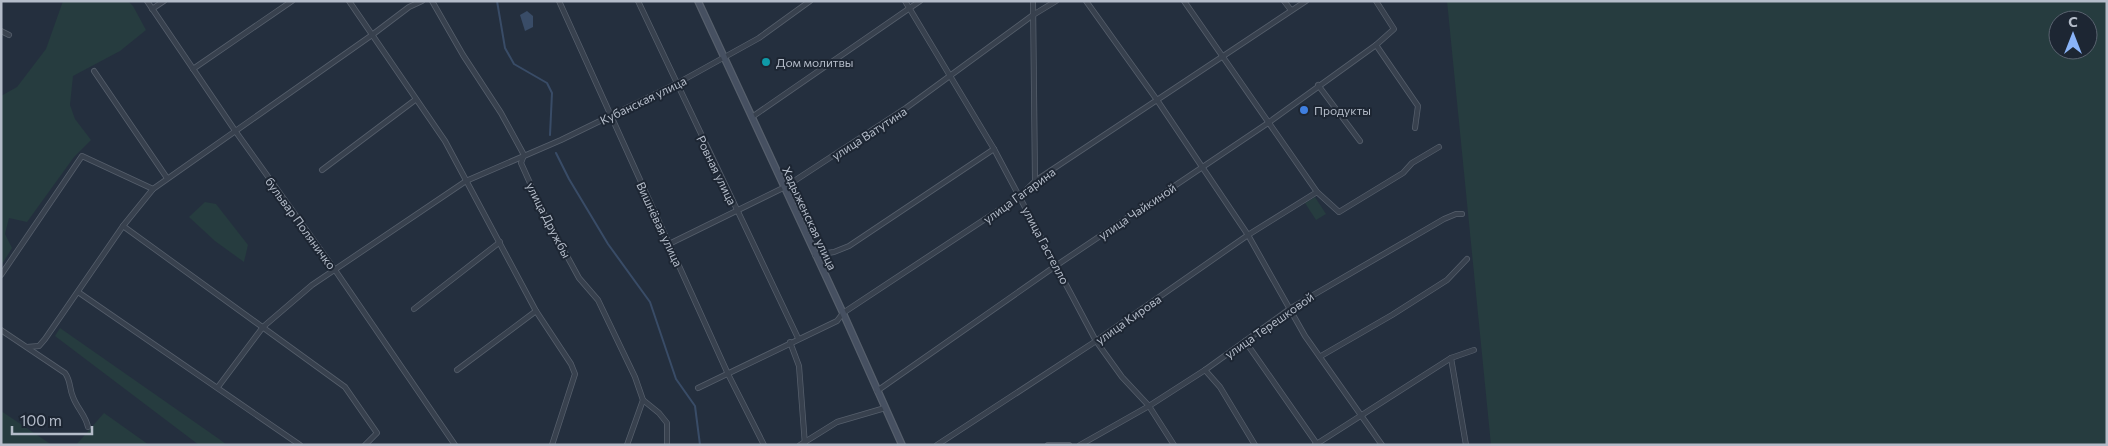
<svg xmlns="http://www.w3.org/2000/svg" width="2108" height="446" font-family="Commissioner,sans-serif">
	<rect width="100%" height="100%" fill="#242f3e"/>
	<!-- green -->
	<g fill="#263c3f" fill-rule="evenodd">
		<polygon points="63,1 128,1 133,6 146,30 120,51 73,76 70,105 75,119 91,140 74,157 27,222 9,218 5,234 12,248 1,266 1,96 17,87 46,49"/>
		<path d="M 1447,1 L 2107,1 L 2107,445 L 1491,445 ZM 2058,20 L 2088,20 L 2088,50 L 2058,50 Z"/>
		<polygon points="1315,197 1326,214 1316,220 1305,203"/>
		<polygon points="205,202 216,204 248,245 244,262 215,241 189,217"/>
		<polygon points="60,328 219,439 227,445 199,445 55,336"/>
		<polygon points="1,411 52,445 1,445"/>
		<polygon points="104,413 149,445 76,445"/>
	</g>
	<!-- water -->
	<polygon fill="#394c67" points="527,11 533,16 533,27 525,31 520,15"/>
	<g fill="none" stroke-linecap="round" stroke-linejoin="round">
		<!-- stream -->
		<g stroke="#394c67" stroke-width="2">
			<polyline points="497,1 505,48 514,64 547,83 552,93 550,135"/>
			<polyline points="556,153 569,179 608,244 650,302 676,379 695,406 700,445"/>
		</g>
		<defs>
			<g id="street">
				<polyline points="147,1 236,132 335,270 455,445"/>
				<polyline points="349,1 445,141 536,311 571,364 575,374 552,445"/>
				<polyline points="432,1 463,55 501,113 524,155 521,163 543,212 579,278 598,300 635,377 643,400 627,445"/>
				<polyline points="559,1 728,374 764,445"/>
				<polyline points="638,1 798,338"/>
				<polyline points="905,1 994,149 1096,341 1122,377 1149,406 1174,445"/>
				<polyline points="1033,1 1035,181"/>
				<polyline points="1086,1 1157,100 1248,235 1305,336 1382,445"/>
				<polyline points="1184,1 1317,192 1339,212 1403,173 1412,163 1439,147"/>
				<polyline points="1284,1 1291,10"/>
				<polyline points="152,9 164,1"/>
				<polyline points="1,31 9,35"/>
				<polyline points="1376,45 1418,106 1415,128"/>
				<polyline points="193,69 292,1"/>
				<polyline points="94,71 167,178"/>
				<polyline points="1318,85 1360,141"/>
				<polyline points="752,117 920,1"/>
				<polyline points="322,170 415,100"/>
				<polyline points="123,226 345,387 377,433 365,445"/>
				<polyline points="669,244 785,187 906,108 1033,15 1056,1"/>
				<polyline points="815,255 834,252 849,246 994,149"/>
				<polyline points="1,275 82,156 153,189"/>
				<polyline points="78,292 300,445"/>
				<polyline points="414,309 500,242"/>
				<path d="M 1,330 L 65,373 C 71,381 69,388 73,397 C 77,408 86,416 88,427"/>
				<polyline points="1245,341 1317,444"/>
				<polyline points="790,342 799,366 805,445"/>
				<polyline points="27,347 39,346 45,339 123,226 153,189 372,35 409,7 422,1"/>
				<polyline points="1321,356 1392,315 1447,280 1467,259"/>
				<polyline points="457,370 536,311"/>
				<polyline points="1205,370 1220,387 1255,445"/>
				<polyline points="218,387 263,327 312,285 466,181 561,140 676,84 759,38 810,1"/>
				<polyline points="698,388 837,321 843,313 1020,196 1035,181 1306,1"/>
				<polyline points="877,391 1057,265 1268,123 1376,45 1394,29 1376,1"/>
				<polyline points="643,400 659,413 667,423 667,445"/>
				<polyline points="800,445 837,422 885,408"/>
				<polyline points="937,445 1096,341 1248,235 1317,192"/>
				<polyline points="1048,445 1069,445"/>
				<polyline points="1080,445 1149,406 1205,370 1291,308 1444,219 1456,214 1462,214"/>
				<polyline points="1315,445 1451,358"/>
				<polyline points="1466,445 1451,358 1474,350"/>
			</g>
			<polyline id="secondary" points="698,1 843,313 902,445"/>
		</defs>
		<!-- street casing -->
		<use href="#street" stroke="#565f6c" stroke-width="6"/>
		<!-- secondary casing -->
		<use href="#secondary" stroke="#565f6c" stroke-width="8"/>
		<!-- street -->
		<use href="#street" stroke="#38414e" stroke-width="4.5"/>
		<!-- secondary -->
		<use href="#secondary" stroke="#465061" stroke-width="5.5"/>
	</g>
	<!-- markers -->
	<circle fill="#0f9aa8" stroke="#1d2633" stroke-width="2" cx="766" cy="62" r="5"/>
	<circle fill="#3f7fe0" stroke="#1d2633" stroke-width="2" cx="1304" cy="110" r="5"/>
	<g text-anchor="middle" dominant-baseline="central" stroke-width="4" stroke-linejoin="round" paint-order="stroke">
		<!-- poi labels -->
		<g font-size="12" fill="#b4bcc9" stroke="#1d2633" text-anchor="start">
			<text x="776" y="62">Дом молитвы</text>
			<text x="1314" y="110">Продукты</text>
		</g>
		<!-- street labels -->
		<g font-size="12" fill="#b4bcc9" stroke="#1d2633">
			<text transform="translate(643 100) rotate(-26)">Кубанская улица</text>
			<text transform="translate(869 133) rotate(-33)">улица Ватутина</text>
			<text transform="translate(717 170) rotate(64)">Ровная улица</text>
			<text transform="translate(1019 195) rotate(-36)">улица Гагарина</text>
			<text transform="translate(1137 211) rotate(-34)">улица Чайкиной</text>
			<text transform="translate(810 218) rotate(65)">Хадыженская улица</text>
			<text transform="translate(549 220) rotate(63)">улица Дружбы</text>
			<text transform="translate(301 223) rotate(54)">бульвар Поляничко</text>
			<text transform="translate(660 224) rotate(65)">Вишнёвая улица</text>
			<text transform="translate(1046 245) rotate(62)">улица Гастелло</text>
			<text transform="translate(1128 319) rotate(-35)">улица Кирова</text>
			<text transform="translate(1269 325) rotate(-35)">улица Терешковой</text>
		</g>
	</g>
	<!-- border -->
	<rect width="2108" height="446" fill="none" stroke="#b4bcc9" stroke-width="5"/>
	<!-- north arrow -->
	<g transform="translate(2073 35)"><circle r="24" fill="#1d2633" stroke="#59626f"/>
	<path d="M0-4L9 19L0 12L-9 19Z" fill="#8ab4f8"/>
	<text y="-8" font-size="14" font-weight="bold" text-anchor="middle" fill="#b4bcc9">С</text>
	</g>
	<!-- scale -->
	<path d="M12 426v8h80v-8" fill="none" stroke="#b4bcc9" stroke-width="2.5"/>
	<text x="20" y="426" font-size="15" fill="#b4bcc9" stroke="#1d2633" stroke-width="4" paint-order="stroke">100 m</text>
</svg>
